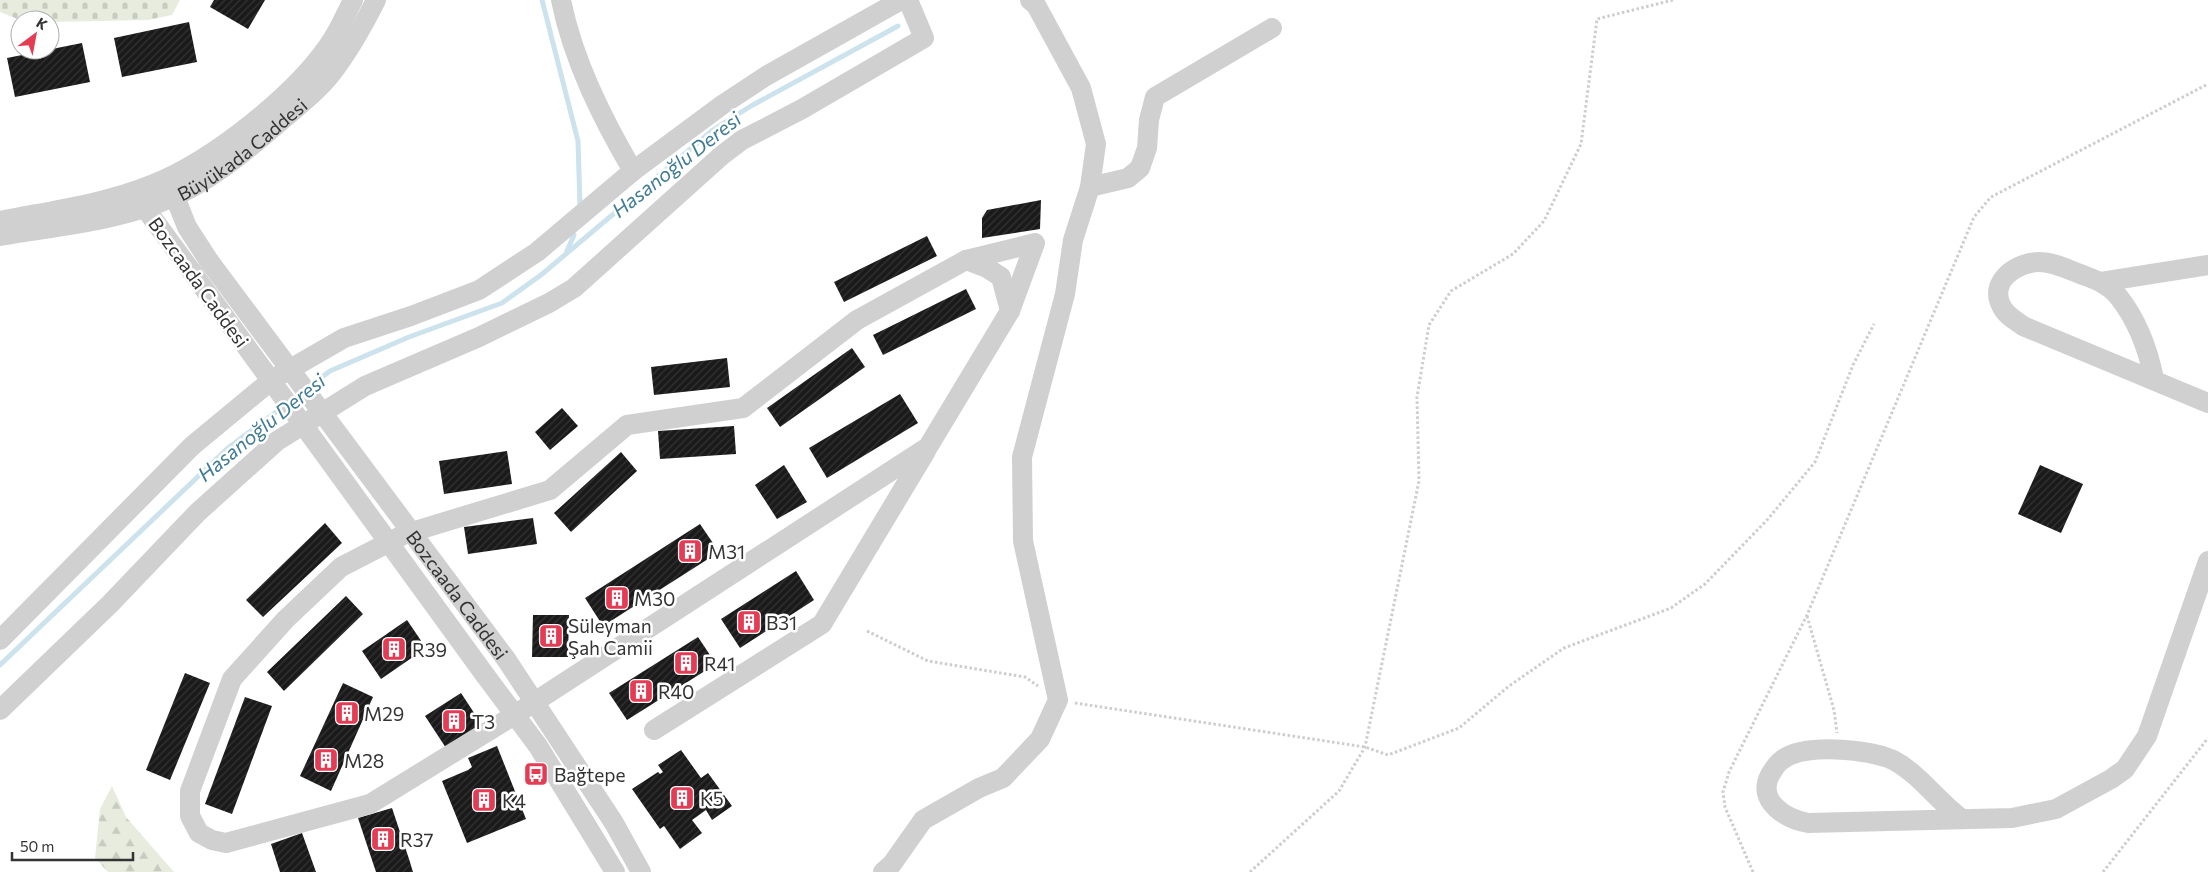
<svg xmlns="http://www.w3.org/2000/svg" width="2208" height="872" font-family="Commissioner,sans-serif">
	<defs>
		<pattern id="forest-firs" width="22" height="20" patternUnits="userSpaceOnUse" patternTransform="scale(1.25)"><rect width="22" height="20" fill="#e7ecdf"/><path d="M5 1l3.5 6h-7zM16 11l3.5 6h-7z" fill="#c7cbc0"/></pattern>
		<pattern id="cemetery-stones" width="16" height="16" patternUnits="userSpaceOnUse" patternTransform="scale(1.25)"><rect width="16" height="16" fill="#e7ecdf"/><path d="M2 7V4a2 2 0 0 1 4 0v3zM10 15v-3a2 2 0 0 1 4 0v3z" fill="#c7cbc0"/></pattern>
		<pattern id="building-hatch" width="6" height="6" patternUnits="userSpaceOnUse" patternTransform="scale(1.25)"><rect width="6" height="6" fill="#1a1a1a"/><path d="M-1 1l2-2M0 6l6-6M5 7l2-2" fill="none" stroke="#333"/></pattern>
	</defs>
	<rect width="100%" height="100%" fill="#fff"/>
	<!-- forest -->
	<polygon fill="url(#forest-firs)" points="112,786 126,817 174,872 108,872 95,858 100,809"/>
	<!-- cemetery -->
	<polygon fill="url(#cemetery-stones)" points="0,0 180,0 172,15 148,20 50,22 20,20 0,12"/>
	<g fill="none" stroke-linecap="round" stroke-linejoin="round">
		<!-- stream -->
		<g stroke="#cce2ec" stroke-width="5">
			<polyline points="542,0 578,141 580,205"/>
			<polyline points="567,251 574,235"/>
			<polyline points="309,387 330,371 409,337 502,303 541,275 713,130 751,106 898,26"/>
			<polyline points="0,665 228,448 284,406"/>
		</g>
	</g>
	<!-- building -->
	<g fill="url(#building-hatch)">
		<polygon points="214,0 265,0 248,29 210,7"/>
		<polygon points="189,22 197,62 122,77 114,38"/>
		<polygon points="82,43 90,82 15,97 7,58"/>
		<polygon points="1041,200 1040,229 982,238 982,218 987,210"/>
		<polygon points="927,236 937,256 844,302 834,282"/>
		<polygon points="966,289 976,309 883,355 873,335"/>
		<polygon points="852,348 865,367 780,427 767,408"/>
		<polygon points="727,358 730,387 654,395 651,367"/>
		<polygon points="900,394 918,423 827,478 809,448"/>
		<polygon points="562,408 578,426 550,450 535,432"/>
		<polygon points="734,426 736,454 660,459 658,431"/>
		<polygon points="507,451 512,484 444,494 439,461"/>
		<polygon points="621,452 637,471 571,532 554,513"/>
		<polygon points="784,465 807,502 777,519 755,485"/>
		<polygon points="2040,465 2083,484 2061,533 2018,514"/>
		<polygon points="533,518 537,544 468,554 464,527"/>
		<polygon points="325,523 342,543 263,617 246,600"/>
		<polygon points="700,524 719,552 603,626 585,598"/>
		<polygon points="796,571 814,600 740,648 721,619"/>
		<polygon points="346,596 363,614 284,691 267,672"/>
		<polygon points="533,615 569,615 568,657 532,657"/>
		<polygon points="407,620 426,648 381,679 362,651"/>
		<polygon points="698,637 716,664 627,720 609,693"/>
		<polygon points="185,673 210,683 170,780 146,770"/>
		<polygon points="343,683 373,697 331,791 300,776"/>
		<polygon points="461,693 482,725 446,748 425,716"/>
		<polygon points="245,697 272,706 232,814 205,804"/>
		<polygon points="497,746 526,819 467,843 442,781 468,770 472,767 468,758"/>
		<polygon points="681,750 701,778 708,773 732,806 712,820 706,810 692,820 702,833 680,849 664,826 660,829 632,789 658,772 660,774 663,772 658,765"/>
		<polygon points="392,808 409,859 413,872 376,872 358,818"/>
		<polygon points="302,833 316,872 280,872 271,844"/>
	</g>
	<g fill="none" stroke-linecap="round" stroke-linejoin="round">
		<!-- path -->
		<g stroke="#cdcdcd" stroke-width="3" stroke-dasharray="2.5 2.5" stroke-linecap="butt">
			<polyline points="1807,616 1834,710 1837,733"/>
			<polyline points="867,631 928,661 1025,677 1038,686"/>
			<polyline points="1075,703 1365,747 1388,755 1459,728 1509,686 1564,648 1671,608 1705,584 1768,519 1815,462 1853,365 1874,324"/>
			<polyline points="1250,872 1339,791 1365,747 1419,481 1417,397 1429,325 1451,291 1513,254 1544,221 1581,144 1597,19 1673,0"/>
			<polyline points="1753,872 1725,807 1723,792 1729,772 1807,615 1974,217 1991,197 2208,84"/>
			<polyline points="2103,872 2208,738"/>
		</g>
		<!-- minor -->
		<g stroke="#d0d0d0" stroke-width="20">
			<path d="M 561,0 C 573,60 602,118 633,171"/>
			<polyline points="1090,187 1128,178 1140,168 1147,148 1149,120 1155,97 1272,28"/>
			<polyline points="164,192 175,197 187,227 209,261"/>
			<polyline points="145,208 192,272"/>
			<path d="M 0,221 C 50,211 104,204 151,185 C 211,162 300,92 334,37 C 341,25 347,12 353,0"/>
			<path id="s1" d="M 0,236 C 53,227 109,222 159,203 C 206,185 244,153 281,121 C 298,106 317,92 331,74 C 349,51 363,26 376,0"/>
			<polygon points="1035,243 1010,311 928,447 516,714 370,804 226,843 212,840 199,833 190,816 190,791 232,679 286,619 341,567 405,534 550,490 627,425 743,408 857,320 966,260"/>
			<polyline points="966,260 987,268 1001,277 1010,311"/>
			<polyline points="2101,282 2208,265"/>
			<path d="M 2154,379 C 2148,349 2138,321 2118,296 C 2108,284 2096,280 2083,275 C 2069,270 2054,262 2039,262 C 2017,262 1989,281 2001,305 C 2005,315 2015,320 2023,326 L 2208,403"/>
			<polyline points="0,640 192,446 273,379 344,338 411,316 479,290 537,252 633,171 722,105 766,76 901,0"/>
			<polyline points="506,659 614,823 641,872"/>
			<polyline points="485,675 538,746 615,872"/>
			<polyline points="0,710 110,604 197,513 277,441 365,386 479,337 549,303 574,288 721,156 742,140 802,109 924,38 908,0"/>
			<polyline points="654,730 822,624 926,451"/>
			<path d="M 1962,819 C 1938,802 1920,774 1893,760 C 1868,749 1804,743 1782,760 C 1777,763 1773,770 1770,775 C 1756,801 1786,819 1808,823 L 2012,818 L 2056,809 L 2111,779 L 2125,769 L 2147,736 L 2208,561"/>
			<polyline points="883,872 892,864 923,820 979,788 1003,778 1040,739 1058,700 1023,541 1022,457 1065,294 1073,240 1090,187 1096,144 1081,88 1036,5 1030,0"/>
		</g>
		<!-- minor-bridge -->
		<g stroke="#d0d0d0" stroke-width="20">
			<path id="s2" d="M 209,261 L 506,659"/>
			<polyline points="192,272 485,675"/>
		</g>
	</g>
	<!-- icons -->
	<defs>
		<symbol id="building-square" viewBox="-11 -11 22 22"><rect x="-9" y="-9" width="18" height="18" rx="4" fill="#e33c54" stroke="#fff"/><path d="M-4-6H4V6H1V3H-1V6H-4ZM-2.5-4.3h1.7v1.8h-1.7ZM.8-4.3h1.7v1.8H.8ZM-2.5-1h1.7V.8h-1.7ZM.8-1h1.7V.8H.8Z" fill="#fff"/></symbol>
		<symbol id="bus-square" viewBox="-11 -11 22 22"><rect x="-9" y="-9" width="18" height="18" rx="4" fill="#e33c54" stroke="#fff"/><path d="M-5-6H5V4H4V6H2V4H-2V6H-4V4H-5ZM-3.5-4V0h7V-4ZM-3.5 1.2v1.5H-2V1.2ZM2 1.2v1.5H3.5V1.2Z" fill="#fff"/></symbol>
	</defs>
	<g fill-rule="evenodd">
		<use href="#building-square" x="676" y="537" width="28" height="28"/>
		<use href="#building-square" x="603" y="584" width="28" height="28"/>
		<use href="#building-square" x="735" y="608" width="28" height="28"/>
		<use href="#building-square" x="537" y="622" width="28" height="28"/>
		<use href="#building-square" x="380" y="635" width="28" height="28"/>
		<use href="#building-square" x="672" y="649" width="28" height="28"/>
		<use href="#building-square" x="627" y="677" width="28" height="28"/>
		<use href="#building-square" x="333" y="699" width="28" height="28"/>
		<use href="#building-square" x="440" y="707" width="28" height="28"/>
		<use href="#building-square" x="312" y="746" width="28" height="28"/>
		<use href="#bus-square" x="522" y="760" width="28" height="28"/>
		<use href="#building-square" x="668" y="784" width="28" height="28"/>
		<use href="#building-square" x="470" y="786" width="28" height="28"/>
		<use href="#building-square" x="369" y="825" width="28" height="28"/>
	</g>
	<g text-anchor="middle" dominant-baseline="central" stroke-width="5" stroke-linejoin="round" paint-order="stroke">
		<!-- street labels -->
		<g font-size="19" fill="#333" stroke="#fff">
			<text stroke="none"><textPath href="#s1" startOffset="262">Büyükada Caddesi</textPath></text>
			<text transform="translate(199 282) rotate(54)">Bozcaada Caddesi</text>
			<text stroke="none"><textPath href="#s2" startOffset="416">Bozcaada Caddesi</textPath></text>
		</g>
		<!-- poi labels -->
		<g font-size="19" fill="#333" stroke="#fff" text-anchor="start">
			<text x="708" y="551">M31</text>
			<text x="634" y="598">M30</text>
			<text x="766" y="622">B31</text>
			<text x="568" y="625">Süleyman<tspan x="568" dy="22">Şah Camii</tspan></text>
			<text x="412" y="649">R39</text>
			<text x="704" y="663">R41</text>
			<text x="658" y="691">R40</text>
			<text x="364" y="713">M29</text>
			<text x="472" y="721">T3</text>
			<text x="344" y="760">M28</text>
			<text x="554" y="774">Bağtepe</text>
			<text x="700" y="798">K5</text>
			<text x="502" y="800">K4</text>
			<text x="400" y="839">R37</text>
		</g>
		<!-- water labels -->
		<g font-size="20" font-style="italic" fill="#407b96" stroke="#fff">
			<text transform="translate(676 164) rotate(-38)">Hasanoğlu Deresi</text>
			<text transform="translate(261 427) rotate(-39)">Hasanoğlu Deresi</text>
		</g>
	</g>
	<!-- north arrow -->
	<g transform="translate(35 35) rotate(32)"><circle r="24" fill="#ffffff" stroke="#adadad"/>
	<path d="M0-4L9 19L0 12L-9 19Z" fill="#e33c54"/>
	<text y="-8" font-size="14" font-weight="bold" text-anchor="middle" fill="#333333">K</text>
	</g>
	<!-- scale -->
	<path d="M12 852v8h121v-8" fill="none" stroke="#333333" stroke-width="2.5"/>
	<text x="20" y="852" font-size="15" fill="#333333" stroke="#ffffff" stroke-width="4" paint-order="stroke">50 m</text>
</svg>
